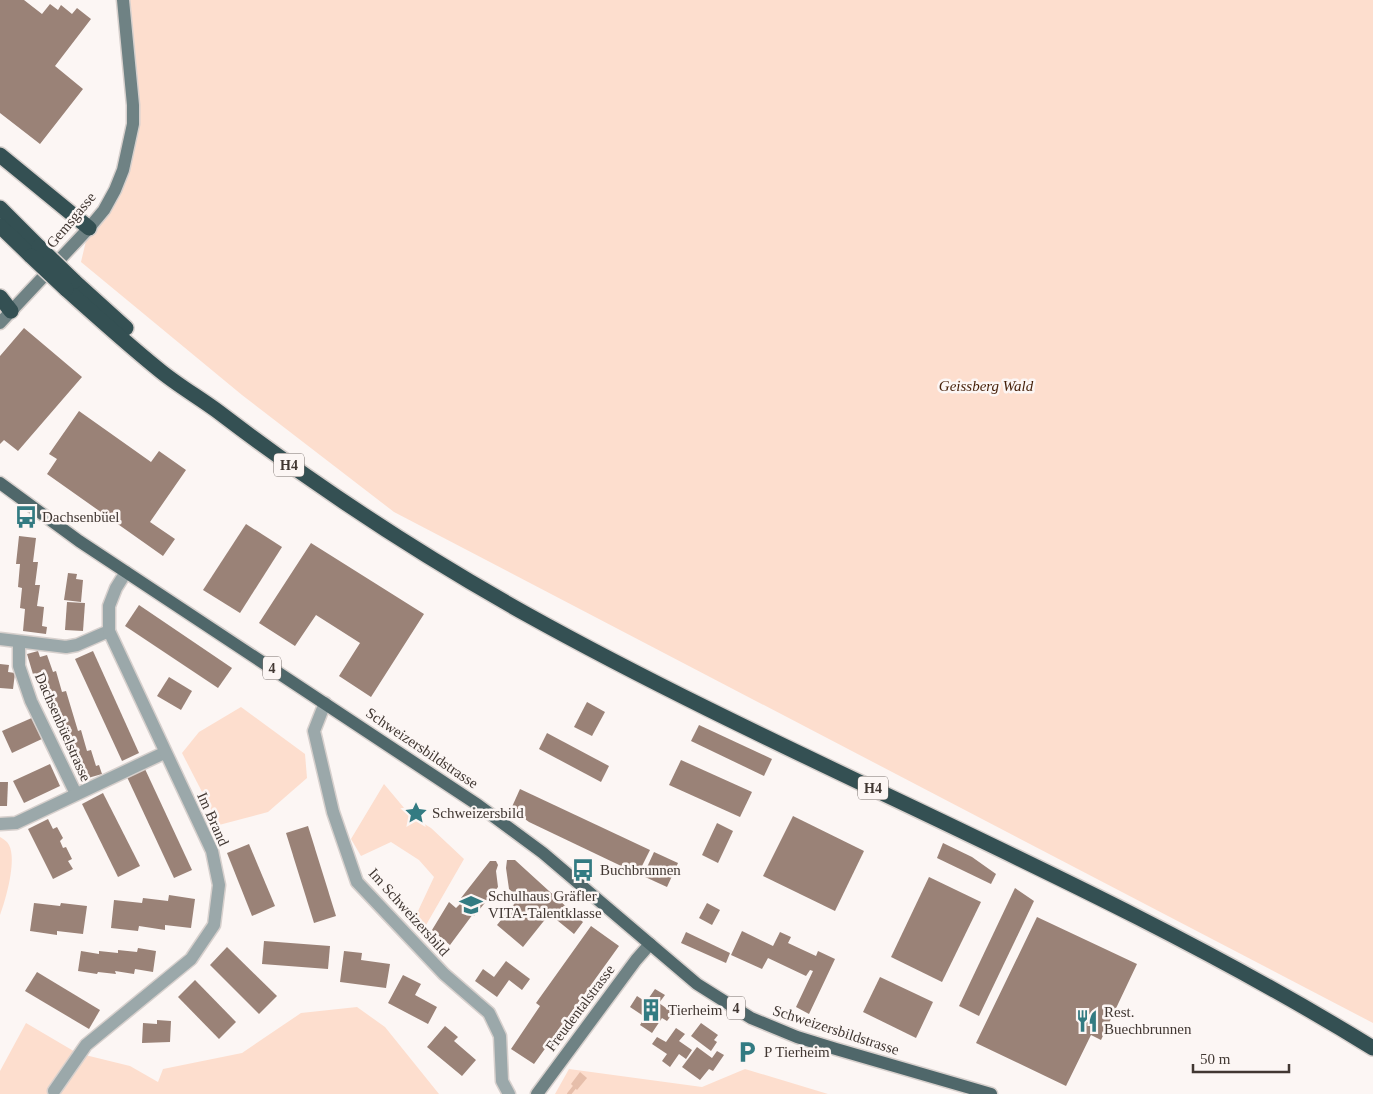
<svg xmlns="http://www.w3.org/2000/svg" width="1373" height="1094" font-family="'Times New Roman',serif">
	<rect width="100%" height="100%" fill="#fcf6f4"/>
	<!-- green -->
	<g fill="#fddece">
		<polygon points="123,0 1373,0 1373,1023 394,512 242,395 81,262 89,228 104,210 129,146"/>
		<polygon points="241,707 305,754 307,778 268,812 219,825 182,753 199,732"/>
		<polygon points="384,784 410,815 431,828 464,859 422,932 411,926 434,877 419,860 391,842 361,856 351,839"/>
		<path d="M 0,837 C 3,839 7,841 9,845 C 17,860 6,899 0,915 Z"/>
		<polygon points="357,1007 385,1027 439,1094 0,1094 0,1071 26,1023 77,1053 130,1066 158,1082 163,1069 242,1053 301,1013"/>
		<polygon points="569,1069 702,1087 745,1069 828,1094 555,1094"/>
	</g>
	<!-- water -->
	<polygon fill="#e6beaa" points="580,1072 587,1078 577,1090 571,1084"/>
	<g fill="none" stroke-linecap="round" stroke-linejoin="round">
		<!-- stream -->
		<polyline stroke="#e6beaa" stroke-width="4" points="569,1094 577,1084"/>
	</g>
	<!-- building -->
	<g fill="#9a8277">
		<polygon points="0,0 24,0 42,14 50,4 58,10 61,5 72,14 77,8 91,19 55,66 83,89 40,144 0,113"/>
		<polygon points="24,328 82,377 18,451 4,440 0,444 0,356"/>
		<polygon points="79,411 151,462 159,451 186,470 150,522 175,539 163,556 47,474 57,459 49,454"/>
		<polygon points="246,524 282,547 240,613 203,590"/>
		<polygon points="19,536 36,538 33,562 38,562 35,585 40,585 37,606 44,607 42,626 47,627 46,634 23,631 25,609 20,608 22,588 18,587 20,564 16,564"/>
		<polygon points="311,543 424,614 371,697 339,676 360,643 316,615 295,646 259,623"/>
		<polygon points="68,573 77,574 76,579 83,580 81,602 64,600"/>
		<polygon points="67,602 85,603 83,631 65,630"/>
		<polygon points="139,605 232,668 218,688 125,626"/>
		<polygon points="38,651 40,657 47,655 53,672 56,671 62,692 66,691 78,731 81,730 87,751 91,750 96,766 99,765 102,774 81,780 75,758 71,759 65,739 62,740 56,720 53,721 47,700 44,700 38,681 35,681 27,654"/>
		<polygon points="93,651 139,753 122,761 75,659"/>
		<polygon points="0,664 9,665 8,672 15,673 13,689 0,688"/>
		<polygon points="169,677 192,691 181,710 157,696"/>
		<polygon points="587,702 605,712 592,736 574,727"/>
		<polygon points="34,717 44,738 12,753 2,731"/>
		<polygon points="699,725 772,759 764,776 691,741"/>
		<polygon points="547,733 609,766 601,782 539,749"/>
		<polygon points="681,760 752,792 740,817 669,785"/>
		<polygon points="50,764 60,786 24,803 13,781"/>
		<polygon points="145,769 192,870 174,878 127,777"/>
		<polygon points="0,782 8,782 7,806 0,806"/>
		<polygon points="520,789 650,850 638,874 529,822 511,809"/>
		<polygon points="103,793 140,866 118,877 82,804"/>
		<polygon points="793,816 864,851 835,911 763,876"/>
		<polygon points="48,819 53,829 57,827 63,838 60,841 63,848 66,847 72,859 68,861 73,869 53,879 28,829"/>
		<polygon points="717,823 733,831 718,863 702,855"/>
		<polygon points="308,826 336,916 314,923 286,833"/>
		<polygon points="943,843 972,857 996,874 991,884 937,858"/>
		<polygon points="249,844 275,906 252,916 227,853"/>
		<polygon points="654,852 678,863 667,887 643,876"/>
		<polygon points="507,860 515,860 583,922 574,934 547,912 544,914 547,917 523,947 497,925 519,898 509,889 506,868"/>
		<polygon points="490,861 496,861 498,865 496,871 498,887 474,916 473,914 450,945 432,930 449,902 456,908 463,901 461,898"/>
		<polygon points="929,877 981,902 942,982 891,957"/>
		<polygon points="1015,888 1034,901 979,1016 959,1006"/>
		<polygon points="169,895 195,899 191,928 165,925 165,930 139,926 138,931 111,928 114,900 142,903 143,898 168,901"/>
		<polygon points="34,903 60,906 61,903 87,906 83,934 57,931 57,935 30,931"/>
		<polygon points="707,903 720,910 712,925 699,918"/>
		<polygon points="1037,917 1137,964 1101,1040 1091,1035 1066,1086 976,1043"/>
		<polygon points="591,926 619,946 534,1064 511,1049 540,1006 536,1003"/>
		<polygon points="742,931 773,946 780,932 791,937 788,943 816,956 818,951 835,959 809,1014 796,1007 813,971 810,970 806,976 768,958 762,969 731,955"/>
		<polygon points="686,932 730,953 726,963 681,943"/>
		<polygon points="264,941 330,946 328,969 262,964"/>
		<polygon points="227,947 277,996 259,1014 210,965"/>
		<polygon points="138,948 156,951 153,972 135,969 134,974 115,971 116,974 98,972 97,974 78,971 81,951 99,954 99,951 118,953 118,950 137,952"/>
		<polygon points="344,951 362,953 361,960 390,964 386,988 340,982"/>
		<polygon points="506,961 530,979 522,990 509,980 497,997 475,981 483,969 494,977"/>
		<polygon points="37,972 100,1010 89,1029 25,991"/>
		<polygon points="403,975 421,984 415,995 437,1007 428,1024 388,1003"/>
		<polygon points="880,977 933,1002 916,1038 863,1012"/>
		<polygon points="195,980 236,1022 219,1039 178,997"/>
		<polygon points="655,989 665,995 659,1003 673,1013 667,1021 662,1018 652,1033 640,1025 645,1017 630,1007 637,996 646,1002"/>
		<polygon points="157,1020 171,1021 170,1042 142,1043 143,1023 157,1024"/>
		<polygon points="701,1023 718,1035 714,1040 717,1042 711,1051 691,1036"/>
		<polygon points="445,1026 458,1037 454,1041 476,1060 462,1076 427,1047"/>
		<polygon points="676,1028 685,1034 679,1041 692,1050 686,1059 679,1054 670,1067 662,1061 667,1054 652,1044 657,1037 666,1042"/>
		<polygon points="697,1047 712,1058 717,1051 724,1055 713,1071 709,1069 700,1080 682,1067"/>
	</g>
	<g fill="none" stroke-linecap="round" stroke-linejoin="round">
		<defs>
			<g id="street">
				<polyline points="0,639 66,647 77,645 109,631"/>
				<polyline points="19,643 19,666 31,701 76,794"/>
				<polyline points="325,703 314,731 333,812 357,882 444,974 489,1013 500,1036 502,1081 509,1094"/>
				<polyline points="0,824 16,823 164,753"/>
				<polyline points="54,1091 86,1045 191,959 214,925 219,885 212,851 109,631 109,606 116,588 126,572"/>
			</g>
			<g id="secondary">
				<polyline points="0,323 89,228 104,210 115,190 123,170 133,124 133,105 123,0"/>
				<polyline points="537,1094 636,960 650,944"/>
			</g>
			<polyline id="primary" points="0,483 79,541 478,805 543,853 697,984 751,1018 797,1037 836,1049 991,1094"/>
			<g id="highway">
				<polyline points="0,155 89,228"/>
				<polyline points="0,208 39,247"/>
				<polyline points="0,226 31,256"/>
				<polyline points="74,281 126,328"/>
				<path d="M 66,289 C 96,316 126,343 158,369 C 177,385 200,398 220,413 C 317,487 419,554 526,614 C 803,768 1102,881 1373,1048"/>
				<polyline points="0,297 11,311"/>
			</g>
		</defs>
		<!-- street casing -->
		<use href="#street" stroke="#d7d0cd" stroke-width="15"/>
		<!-- secondary casing -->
		<use href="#secondary" stroke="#d7d0cd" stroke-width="15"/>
		<!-- primary casing -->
		<use href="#primary" stroke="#d7d0cd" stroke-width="15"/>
		<!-- highway casing -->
		<use href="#highway" stroke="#d7d0cd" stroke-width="18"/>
		<!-- street -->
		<use href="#street" stroke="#9ba8aa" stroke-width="12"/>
		<!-- secondary -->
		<use href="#secondary" stroke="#6f8284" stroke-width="12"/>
		<!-- primary -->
		<use href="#primary" stroke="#4f676a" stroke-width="12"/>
		<!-- highway -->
		<use href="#highway" stroke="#345053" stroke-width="15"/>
		<defs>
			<g id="highway-bridge">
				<polyline points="39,247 74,281"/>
				<polyline points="31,256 66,289"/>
			</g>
		</defs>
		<!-- highway-bridge casing -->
		<use href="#highway-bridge" stroke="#d7d0cd" stroke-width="18" stroke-linecap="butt"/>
		<!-- highway-bridge -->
		<use href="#highway-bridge" stroke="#345053" stroke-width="15"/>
	</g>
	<!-- icons -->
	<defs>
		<symbol id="bus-bare" viewBox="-9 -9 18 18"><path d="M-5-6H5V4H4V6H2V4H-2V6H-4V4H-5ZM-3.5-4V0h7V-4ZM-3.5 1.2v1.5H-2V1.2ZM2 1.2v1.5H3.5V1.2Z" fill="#337b82" stroke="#fcf6f4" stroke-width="2.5" paint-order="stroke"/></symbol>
		<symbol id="sight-bare" viewBox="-9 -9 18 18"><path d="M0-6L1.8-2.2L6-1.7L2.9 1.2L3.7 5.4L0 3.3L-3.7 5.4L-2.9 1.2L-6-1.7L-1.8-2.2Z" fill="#337b82" stroke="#fcf6f4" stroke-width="2.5" paint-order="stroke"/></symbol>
		<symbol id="school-bare" viewBox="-9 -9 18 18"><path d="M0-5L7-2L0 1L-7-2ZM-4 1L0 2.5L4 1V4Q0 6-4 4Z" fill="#337b82" stroke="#fcf6f4" stroke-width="2.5" paint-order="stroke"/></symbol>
		<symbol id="building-bare" viewBox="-9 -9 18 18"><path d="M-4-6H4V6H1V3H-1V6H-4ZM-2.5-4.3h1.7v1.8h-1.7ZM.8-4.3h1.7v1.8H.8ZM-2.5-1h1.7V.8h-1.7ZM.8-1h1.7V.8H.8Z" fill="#337b82" stroke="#fcf6f4" stroke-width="2.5" paint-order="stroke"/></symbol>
		<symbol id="restaurant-bare" viewBox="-9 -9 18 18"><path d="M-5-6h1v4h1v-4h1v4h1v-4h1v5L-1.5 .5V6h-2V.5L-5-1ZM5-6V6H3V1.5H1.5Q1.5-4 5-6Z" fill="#337b82" stroke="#fcf6f4" stroke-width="2.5" paint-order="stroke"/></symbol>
		<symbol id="parking-bare" viewBox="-9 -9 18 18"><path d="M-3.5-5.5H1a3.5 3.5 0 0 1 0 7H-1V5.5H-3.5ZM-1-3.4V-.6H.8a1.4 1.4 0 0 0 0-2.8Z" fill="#337b82" stroke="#fcf6f4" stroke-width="2.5" paint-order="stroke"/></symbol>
	</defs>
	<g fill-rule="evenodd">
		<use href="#bus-bare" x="10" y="501" width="32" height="32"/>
		<use href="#sight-bare" x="400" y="797" width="32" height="32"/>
		<use href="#bus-bare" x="567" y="854" width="32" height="32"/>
		<use href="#school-bare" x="455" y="889" width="32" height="32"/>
		<use href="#building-bare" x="635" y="994" width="32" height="32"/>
		<use href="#restaurant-bare" x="1071" y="1005" width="32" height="32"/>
		<use href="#parking-bare" x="731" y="1036" width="32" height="32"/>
	</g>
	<g text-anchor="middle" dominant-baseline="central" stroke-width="5" stroke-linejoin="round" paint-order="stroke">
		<!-- shield labels -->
		<g fill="#fcf6f4" stroke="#79706c" stroke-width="1">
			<rect x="274" y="453.5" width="30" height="23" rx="4"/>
			<rect x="263" y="656.5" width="18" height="23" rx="4"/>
			<rect x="858" y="776.5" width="30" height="23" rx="4"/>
			<rect x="727" y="996.5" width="18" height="23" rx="4"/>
		</g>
		<g font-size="14" font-weight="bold" fill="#413732">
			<text x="289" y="465">H4</text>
			<text x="272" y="668">4</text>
			<text x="873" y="788">H4</text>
			<text x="736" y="1008">4</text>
		</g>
		<!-- street labels -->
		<g font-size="15" fill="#413732" stroke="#fcf6f4">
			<text transform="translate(71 220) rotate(-50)">Gemsgasse</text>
			<text transform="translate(63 727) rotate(66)">Dachsenbüelstrasse</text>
			<text transform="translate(422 748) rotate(34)">Schweizersbildstrasse</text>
			<text transform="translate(213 819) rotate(66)">Im Brand</text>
			<text transform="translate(409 912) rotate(48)">Im Schweizersbild</text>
			<text transform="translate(580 1008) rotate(-53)">Freudentalstrasse</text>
			<text transform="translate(836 1030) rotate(18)">Schweizersbildstrasse</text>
		</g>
		<!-- park labels -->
		<g font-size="15" font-style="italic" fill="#451f08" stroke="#fcf6f4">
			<text x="986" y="386">Geissberg Wald</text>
		</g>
		<!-- poi labels -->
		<g font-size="15" fill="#413732" stroke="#fcf6f4" text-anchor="start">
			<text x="42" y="517">Dachsenbüel</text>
			<text x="432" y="813">Schweizersbild</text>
			<text x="600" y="870">Buchbrunnen</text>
			<text x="488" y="896">Schulhaus Gräfler<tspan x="488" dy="17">VITA-Talentklasse</tspan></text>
			<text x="668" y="1010">Tierheim</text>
			<text x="1104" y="1012">Rest.<tspan x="1104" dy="17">Buechbrunnen</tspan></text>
			<text x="764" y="1052">P Tierheim</text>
		</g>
	</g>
	<!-- scale -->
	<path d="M1193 1064v8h96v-8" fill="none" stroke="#413732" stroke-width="2.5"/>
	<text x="1200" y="1064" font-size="15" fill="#413732" stroke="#fcf6f4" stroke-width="4" paint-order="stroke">50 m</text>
</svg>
